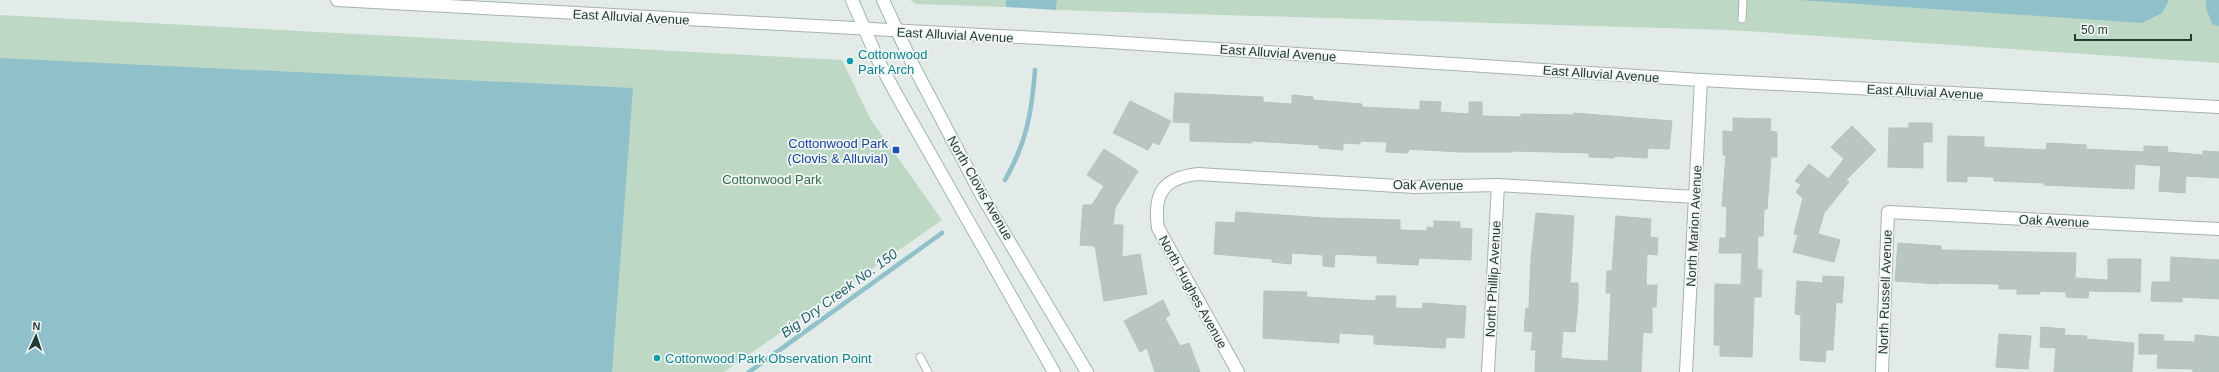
<svg xmlns="http://www.w3.org/2000/svg" width="2219" height="372" font-family="Arial,sans-serif">
	<rect width="100%" height="100%" fill="#e2ebe7"/>
	<!-- green -->
	<g fill="#bdd9c5">
		<polygon points="910,0 1006,0 1006,7 916,4"/>
		<polygon points="1057,0 2219,0 2219,63 1730,30 1056,10"/>
		<polygon points="0,15 842,60 871,120 942,220 724,372 0,372"/>
	</g>
	<!-- water -->
	<g fill="#90c0ca">
		<polygon points="1006,0 1057,0 1056,10 1006,7"/>
		<polygon points="1799,0 2169,0 2162,13 2142,23"/>
		<polygon points="2206,0 2219,0 2219,26 2212,24 2206,8"/>
		<polygon points="0,58 633,88 612,372 0,372"/>
	</g>
	<g fill="none" stroke-linecap="round" stroke-linejoin="round">
		<!-- stream -->
		<g stroke="#90c0ca" stroke-width="4.5">
			<path d="M 1005,180 C 1026,144 1032,112 1035,70"/>
			<polyline points="749,372 942,233"/>
		</g>
	</g>
	<!-- building -->
	<g fill="#b8c5c0" stroke="#b5c3be">
		<polygon points="1175,93 1263,97 1263,102 1292,104 1292,95 1313,97 1313,100 1362,104 1362,107 1420,110 1420,101 1441,102 1440,112 1469,114 1469,102 1482,102 1482,116 1521,117 1521,114 1574,115 1574,113 1672,121 1669,149 1648,148 1647,158 1614,156 1614,158 1589,157 1589,153 1513,151 1513,152 1459,152 1409,149 1408,153 1386,152 1387,142 1360,141 1360,144 1343,143 1343,150 1319,148 1319,145 1252,141 1252,143 1190,141 1190,123 1173,122"/>
		<polygon points="1130,101 1171,121 1159,145 1153,142 1148,150 1113,133"/>
		<polygon points="1733,118 1771,119 1770,131 1777,132 1777,157 1771,157 1767,209 1764,209 1763,236 1758,236 1757,269 1762,270 1761,297 1754,297 1752,357 1720,356 1720,345 1714,345 1715,284 1741,285 1742,253 1719,253 1720,238 1726,238 1727,207 1722,206 1726,155 1723,155 1723,131 1733,132"/>
		<polygon points="1909,123 1932,123 1932,142 1923,142 1923,168 1888,167 1889,128 1909,128"/>
		<polygon points="1852,126 1876,150 1846,180 1849,182 1824,213 1818,234 1840,240 1834,262 1793,252 1798,235 1794,234 1803,198 1796,192 1801,185 1795,181 1809,164 1828,179 1844,159 1831,147"/>
		<polygon points="1948,136 1984,137 1984,147 2046,150 2047,143 2086,145 2086,149 2144,152 2144,146 2168,147 2167,152 2203,155 2203,151 2219,152 2219,178 2186,176 2185,193 2159,191 2161,166 2135,164 2134,189 2044,185 2044,183 1994,181 1994,177 1967,176 1967,182 1947,181"/>
		<polygon points="1104,149 1138,171 1115,208 1113,225 1123,225 1122,257 1140,254 1147,294 1104,301 1095,246 1080,245 1083,205 1092,205 1104,186 1087,175"/>
		<polygon points="1236,212 1325,218 1400,220 1400,230 1427,231 1427,227 1434,228 1434,221 1460,222 1460,228 1472,229 1471,260 1419,258 1418,265 1377,263 1377,256 1335,254 1334,267 1323,266 1323,255 1292,253 1291,264 1272,262 1272,259 1214,254 1216,222 1235,223"/>
		<polygon points="1536,213 1574,216 1570,283 1578,283 1578,302 1575,332 1563,331 1561,358 1582,360 1608,361 1611,293 1606,293 1607,271 1612,271 1616,216 1651,219 1650,237 1658,238 1657,255 1647,254 1646,285 1657,285 1656,307 1652,307 1652,333 1643,332 1641,372 1535,372 1536,350 1531,350 1533,332 1524,331 1526,308 1529,308 1531,259"/>
		<polygon points="1898,243 1941,246 1941,250 2076,253 2075,278 2108,280 2108,259 2141,259 2140,292 2089,291 2088,298 2066,297 2066,292 2040,291 2040,294 2017,294 2017,289 1999,289 1999,284 1939,283 1938,284 1895,281"/>
		<polygon points="2171,257 2219,260 2219,299 2182,297 2182,302 2151,301 2152,282 2170,282"/>
		<polygon points="1823,276 1844,277 1842,303 1836,302 1833,350 1826,350 1825,362 1800,360 1801,315 1795,314 1797,281 1823,283"/>
		<polygon points="1264,291 1307,292 1306,297 1376,301 1376,296 1396,296 1395,308 1422,309 1423,303 1466,306 1464,338 1446,337 1445,348 1374,344 1374,335 1339,333 1339,343 1263,338"/>
		<polygon points="1163,300 1170,315 1165,318 1180,346 1189,343 1200,372 1155,372 1147,348 1140,352 1124,321"/>
		<polygon points="2041,327 2065,329 2064,335 2087,336 2086,339 2134,343 2132,372 2054,372 2056,348 2040,347"/>
		<polygon points="1999,334 2031,336 2028,369 1996,367"/>
		<polygon points="2139,334 2164,335 2163,341 2195,342 2195,335 2219,337 2219,372 2193,372 2193,369 2157,368 2158,354 2139,354"/>
	</g>
	<g fill="none" stroke-linecap="round" stroke-linejoin="round">
		<defs>
			<g id="service">
				<polyline points="1742,19 1743,0"/>
				<polyline points="920,357 928,372"/>
			</g>
			<g id="minor">
				<path d="M 1238,372 L 1158,228 C 1153,193 1163,178 1198,174 L 1414,187 L 1498,185 L 1695,197"/>
				<polyline points="1488,372 1498,185"/>
				<polyline points="1686,372 1701,80"/>
				<polyline points="1882,372 1888,212 2219,229"/>
			</g>
			<polyline id="tertiary" points="337,0 1093,41 1701,80 2219,107"/>
			<g id="secondary">
				<polyline points="852,0 878,60 895,92 1054,372"/>
				<polyline points="883,0 913,65 982,196 1087,372"/>
			</g>
		</defs>
		<!-- service casing -->
		<use href="#service" stroke="#a5b2ae" stroke-width="9"/>
		<!-- minor casing -->
		<use href="#minor" stroke="#a5b2ae" stroke-width="14"/>
		<!-- tertiary casing -->
		<use href="#tertiary" stroke="#a5b2ae" stroke-width="14"/>
		<!-- secondary casing -->
		<use href="#secondary" stroke="#a2b5ae" stroke-width="14"/>
		<!-- service -->
		<use href="#service" stroke="#fff" stroke-width="7"/>
		<!-- minor -->
		<use href="#minor" stroke="#fff" stroke-width="12"/>
		<!-- tertiary -->
		<use href="#tertiary" stroke="#fff" stroke-width="12"/>
		<!-- secondary -->
		<use href="#secondary" stroke="#fff" stroke-width="12"/>
	</g>
	<!-- markers -->
	<g fill="#0f9aa8" stroke="#f2f7f5" stroke-width="1.5">
		<circle cx="850" cy="61" r="4"/>
		<circle cx="657" cy="358" r="4"/>
	</g>
	<rect fill="#1a4fb4" stroke="#f2f7f5" stroke-width="1.5" x="892" y="146" width="8" height="8" rx="2"/>
	<g text-anchor="middle" dominant-baseline="central" stroke-width="3.5" stroke-linejoin="round" paint-order="stroke">
		<!-- street labels -->
		<g font-size="13" fill="#243a34" stroke="#f2f7f5">
			<text transform="translate(631 17) rotate(3)">East Alluvial Avenue</text>
			<text transform="translate(955 35) rotate(3)">East Alluvial Avenue</text>
			<text transform="translate(1278 53) rotate(4)">East Alluvial Avenue</text>
			<text transform="translate(1601 74) rotate(4)">East Alluvial Avenue</text>
			<text transform="translate(1925 92) rotate(3)">East Alluvial Avenue</text>
			<text transform="translate(1428 185) rotate(1)">Oak Avenue</text>
			<text transform="translate(980 188) rotate(60)">North Clovis Avenue</text>
			<text transform="translate(2054 221) rotate(3)">Oak Avenue</text>
			<text transform="translate(1694 226) rotate(-87)">North Marion Avenue</text>
			<text transform="translate(1493 279) rotate(-87)">North Phillip Avenue</text>
			<text transform="translate(1193 292) rotate(61)">North Hughes Avenue</text>
			<text transform="translate(1885 292) rotate(-88)">North Russell Avenue</text>
		</g>
		<!-- culture labels -->
		<g font-size="13" fill="#0d838f" stroke="#f2f7f5" text-anchor="start">
			<text x="858" y="54">Cottonwood<tspan x="858" dy="15">Park Arch</tspan></text>
			<text x="665" y="358">Cottonwood Park Observation Point</text>
		</g>
		<!-- transit labels -->
		<g font-size="13" fill="#164399" stroke="#f2f7f5" text-anchor="end">
			<text x="888" y="143">Cottonwood Park<tspan x="888" dy="15">(Clovis &amp; Alluvial)</tspan></text>
		</g>
		<!-- park labels -->
		<g font-size="13" fill="#336c49" stroke="#f2f7f5">
			<text x="772" y="179">Cottonwood Park</text>
		</g>
		<!-- water labels -->
		<g font-size="14" font-style="italic" fill="#25626f" stroke="#f2f7f5">
			<text transform="translate(839 293) rotate(-36)">Big Dry Creek No. 150</text>
		</g>
	</g>
	<!-- north arrow -->
	<g transform="translate(36 336) rotate(3)" stroke="#f2f7f5" stroke-width="3" paint-order="stroke">
	<path d="M0-3L7 15L0 10L-7 15Z" fill="#243a34"/>
	<text y="-6" font-size="11" font-weight="bold" text-anchor="middle" fill="#243a34">N</text>
	</g>
	<!-- scale -->
	<path d="M2075 34v6h116v-6" fill="none" stroke="#243a34" stroke-width="2"/>
	<text x="2081" y="34" font-size="12" fill="#243a34" stroke="#f2f7f5" stroke-width="3" paint-order="stroke">50 m</text>
</svg>
